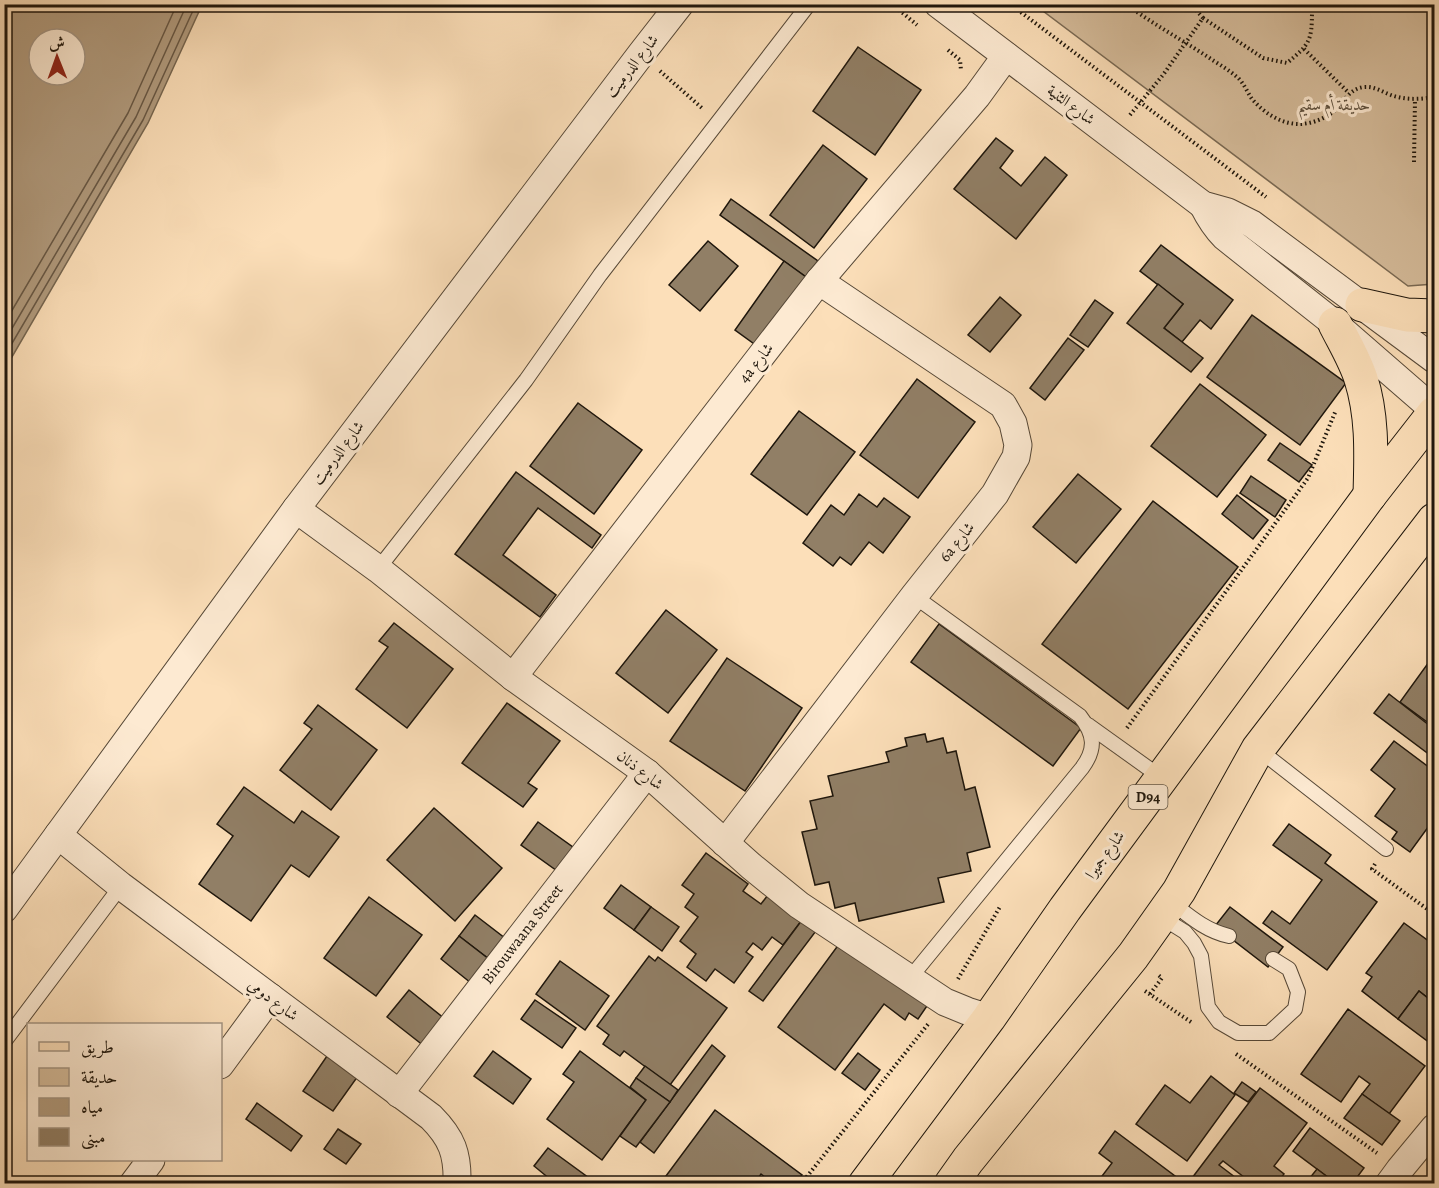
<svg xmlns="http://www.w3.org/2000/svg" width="1439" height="1188" font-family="Alegreya,Amiri,serif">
	<rect width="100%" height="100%" fill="#fcdfb9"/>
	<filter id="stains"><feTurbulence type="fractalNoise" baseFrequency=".00333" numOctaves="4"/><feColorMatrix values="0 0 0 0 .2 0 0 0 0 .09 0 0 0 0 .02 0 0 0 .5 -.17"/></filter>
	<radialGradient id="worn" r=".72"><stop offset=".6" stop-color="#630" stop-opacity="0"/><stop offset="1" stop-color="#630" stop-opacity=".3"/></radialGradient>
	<!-- green -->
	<polygon fill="#d6bd9c" stroke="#7a6a54" stroke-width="1.5" points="1035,5 1434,5 1434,284 1408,286"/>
	<!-- water -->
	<path fill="#b19b7e" stroke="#766650" stroke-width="1.5" fill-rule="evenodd" d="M 5,4 L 202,5 L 148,123 L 5,369 ZM 39,39 L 75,39 L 75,75 L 39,75 Z"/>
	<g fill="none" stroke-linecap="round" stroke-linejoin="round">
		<!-- shore -->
		<g stroke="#685845" stroke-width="1.5">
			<polyline points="4,324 128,113 177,4"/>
			<polyline points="4,342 136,117 187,4"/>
			<polyline points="4,357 143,120 196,4"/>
		</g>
	</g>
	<!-- building -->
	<g fill="#917f66" stroke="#1e160c" stroke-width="1.5">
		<polygon points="858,47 921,90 875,155 813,111"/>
		<polygon points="996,138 1013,151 1000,168 1021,186 1045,157 1067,175 1016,239 954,189"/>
		<polygon points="823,145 867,179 814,248 770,215"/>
		<polygon points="731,199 818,261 806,277 720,215"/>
		<polygon points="708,241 738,266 700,311 669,285"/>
		<polygon points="1161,245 1233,300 1211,329 1200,320 1182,342 1164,328 1183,304 1140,271"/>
		<polygon points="784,261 806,277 757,346 735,330"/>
		<polygon points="1158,284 1183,304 1164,328 1203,358 1191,372 1127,323"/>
		<polygon points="1000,297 1021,315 990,352 968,335"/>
		<polygon points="1095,300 1113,313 1088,347 1070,335"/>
		<polygon points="1252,315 1346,383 1300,445 1207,377"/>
		<polygon points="1068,338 1084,350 1045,400 1030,388"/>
		<polygon points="917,379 975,422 918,498 860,455"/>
		<polygon points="1200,384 1266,435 1217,497 1151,446"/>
		<polygon points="578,403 642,450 594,514 530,466"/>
		<polygon points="799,411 855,452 807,515 751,474"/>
		<polygon points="1280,443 1312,465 1299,482 1268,460"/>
		<polygon points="516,472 601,535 592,548 538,508 503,555 556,595 540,617 455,554"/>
		<polygon points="1078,474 1121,509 1076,563 1033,527"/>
		<polygon points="1251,476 1286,500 1275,517 1240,493"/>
		<polygon points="859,494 877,507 884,498 910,517 883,553 869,542 851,565 840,557 833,566 803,543 831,505 844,515"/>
		<polygon points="1237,495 1268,520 1253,539 1222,514"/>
		<polygon points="1153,501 1238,567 1128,709 1042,644"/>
		<polygon points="666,610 717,650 668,713 616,673"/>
		<polygon points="394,623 453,669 407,728 356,689 388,647 379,641"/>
		<polygon points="939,624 1081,728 1053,766 911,662"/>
		<polygon points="1434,655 1434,727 1400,702"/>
		<polygon points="727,658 802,708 745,791 670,741"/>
		<polygon points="1389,694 1434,729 1434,758 1374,713"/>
		<polygon points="507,703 560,741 528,783 537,789 523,807 462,763"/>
		<polygon points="318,705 377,750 331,810 280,770 312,729 304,723"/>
		<polygon points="925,734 927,742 943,738 947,753 956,751 965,790 975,787 990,847 967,853 971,871 938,878 944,902 859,921 855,903 835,908 829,882 815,885 802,832 817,829 810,801 833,796 828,776 889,762 886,752 907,746 905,738"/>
		<polygon points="1394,741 1434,771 1434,819 1410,852 1392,839 1397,832 1375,816 1395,789 1371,770"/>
		<polygon points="244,787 294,823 302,811 339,837 309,877 291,865 251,921 199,884 233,836 217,824"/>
		<polygon points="434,808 502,868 455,921 387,860"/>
		<polygon points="538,822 577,850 560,873 521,845"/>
		<polygon points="1289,824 1331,855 1325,863 1377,902 1327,970 1263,923 1272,911 1290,924 1322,880 1273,845"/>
		<polygon points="706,853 748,884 743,891 761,904 771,891 805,916 783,945 772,937 762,950 753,943 746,952 753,957 734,983 715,969 706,981 687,967 696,954 680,941 698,917 685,907 694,894 682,885"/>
		<polygon points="621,885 651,907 634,930 604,908"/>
		<polygon points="369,897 422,935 376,996 324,958"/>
		<polygon points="651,907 679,927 662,951 634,930"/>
		<polygon points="1230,907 1283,947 1268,967 1215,926"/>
		<polygon points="475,915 510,942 494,963 459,936"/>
		<polygon points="805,916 819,927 763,1001 749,991"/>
		<polygon points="1404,923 1434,945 1434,997 1432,1001 1419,991 1398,1019 1362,991 1372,977 1366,973"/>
		<polygon points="459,936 494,963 476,987 441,959"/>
		<polygon points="842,940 929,1003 918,1019 909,1013 905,1020 884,1004 835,1070 778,1027"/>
		<polygon points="649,956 655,961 658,957 727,1008 670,1085 624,1051 620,1056 603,1044 609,1035 597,1026"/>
		<polygon points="560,961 609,996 585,1030 536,994"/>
		<polygon points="409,990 445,1019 424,1046 387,1017"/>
		<polygon points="1419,991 1434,1003 1434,1046 1398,1019"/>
		<polygon points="535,1000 576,1028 562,1048 521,1019"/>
		<polygon points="1348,1009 1425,1066 1389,1114 1362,1094 1370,1084 1359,1076 1341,1102 1301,1074"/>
		<polygon points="712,1045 725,1056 654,1153 640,1142"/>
		<polygon points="493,1051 531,1079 513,1104 474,1076"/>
		<polygon points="580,1051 646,1100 602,1160 547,1119 574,1082 563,1074"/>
		<polygon points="858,1053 880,1070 865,1090 842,1073"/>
		<polygon points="327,1056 358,1076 333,1111 303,1091"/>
		<polygon points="645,1066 678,1090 670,1102 636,1078"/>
		<polygon points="1211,1076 1235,1095 1187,1161 1136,1124 1165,1085 1190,1103"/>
		<polygon points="636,1078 670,1102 636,1147 620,1136 646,1100 630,1087"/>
		<polygon points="1242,1082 1256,1092 1248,1102 1234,1093"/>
		<polygon points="1260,1088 1307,1123 1274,1166 1284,1174 1277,1184 1253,1184 1223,1161 1219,1165 1244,1184 1191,1184 1189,1182"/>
		<polygon points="1362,1094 1400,1121 1382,1145 1344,1118"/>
		<polygon points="257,1103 302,1136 291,1151 246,1119"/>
		<polygon points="715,1110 802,1175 795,1184 773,1184 761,1174 754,1184 735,1184 727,1178 723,1184 660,1184"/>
		<polygon points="1310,1128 1364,1168 1352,1184 1337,1184 1293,1151"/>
		<polygon points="338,1129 361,1144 346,1164 324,1149"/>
		<polygon points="1115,1131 1179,1179 1176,1184 1096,1184 1112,1163 1099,1153"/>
		<polygon points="548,1148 589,1178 585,1184 556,1184 534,1166"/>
		<polygon points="1317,1169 1337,1184 1305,1184"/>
	</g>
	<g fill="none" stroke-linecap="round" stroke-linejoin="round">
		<defs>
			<g id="service">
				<polyline points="378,569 526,380 600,275 809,4"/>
				<polyline points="1088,725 1162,778"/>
				<polyline points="1258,749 1386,849"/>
				<path d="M 1171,902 C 1189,916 1206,931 1229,936"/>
				<polyline points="1161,917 1185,932 1194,943 1201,956 1208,1007 1219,1022 1238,1033 1269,1033 1295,1009 1298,992 1289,969 1273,959"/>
				<path d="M 910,978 L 1082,768 C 1096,749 1095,735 1080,716 L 914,596"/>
				<polyline points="4,1042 121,886"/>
			</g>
			<g id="minor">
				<polyline points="938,4 1203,205 1228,212 1252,224 1434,359"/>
				<path d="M 1203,205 C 1209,217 1215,227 1225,237 L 1335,324 L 1434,410"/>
				<polyline points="296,509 378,569 513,677 647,773 751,866 799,905 945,1002 967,1011 989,1018"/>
				<polyline points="513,677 819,281 977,96 1006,56"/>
				<path d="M 58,835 L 121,886 L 431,1117 C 452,1138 458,1154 457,1184"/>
				<polyline points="725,843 914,596 995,494 1016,457 1018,445 1013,423 1003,405 819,281"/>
				<polyline points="4,909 296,509 641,54 680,4"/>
				<polyline points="220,1065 270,997"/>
				<path id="s1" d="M 399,1094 L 647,773"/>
				<polyline points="133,1184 151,1160"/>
				<polyline points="1389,1184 1400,1169 1434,1128"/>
			</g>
			<g id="primary">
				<polyline points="1362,305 1407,315 1434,316"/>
				<path d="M 1335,324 C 1344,342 1355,360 1361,379 C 1373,417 1371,456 1370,495"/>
				<polyline points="865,1184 989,1018 1065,909 1370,495 1434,413"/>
				<polyline points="951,1184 968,1160 1133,956 1179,891 1258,749 1434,520"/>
			</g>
		</defs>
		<!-- service casing -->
		<use href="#service" stroke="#564837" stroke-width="16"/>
		<!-- minor casing -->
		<use href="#minor" stroke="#564837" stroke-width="29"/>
		<!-- primary casing -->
		<use href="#primary" stroke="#1e160c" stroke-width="35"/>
		<!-- path -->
		<g stroke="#1e160c" stroke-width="4" stroke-dasharray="1.5 3" stroke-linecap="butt">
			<polyline points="892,4 917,25"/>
			<polyline points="1010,4 1266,197"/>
			<path d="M 1126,4 C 1154,25 1186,42 1214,61 C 1222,66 1230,71 1237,77 C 1244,83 1247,92 1252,99 C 1264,113 1281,124 1299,124 C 1311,124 1324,119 1333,112 C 1344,103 1348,89 1364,87 C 1377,86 1386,95 1398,97 C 1410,100 1423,99 1434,97"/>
			<path d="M 1203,18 L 1263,58 L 1287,63 C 1310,44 1312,41 1312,10 L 1325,4"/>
			<polyline points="1304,49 1349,93"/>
			<polyline points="948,50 960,60 961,70"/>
			<polyline points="660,71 702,108"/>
			<polyline points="1130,115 1163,75 1203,18 1191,4"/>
			<polyline points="1414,162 1415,99"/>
			<polyline points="1127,728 1308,478 1336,410"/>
			<polyline points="1375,864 1372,869 1434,914"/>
			<polyline points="958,979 1001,905"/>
			<polyline points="1145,991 1191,1022"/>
			<polyline points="1150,994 1162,978 1157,974"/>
			<polyline points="1236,1054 1377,1153"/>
			<polyline points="993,1178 1002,1184"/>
			<polyline points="801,1184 929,1023"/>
		</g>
		<!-- service -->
		<use href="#service" stroke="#fdead2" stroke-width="14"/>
		<!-- minor -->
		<use href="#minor" stroke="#fdead2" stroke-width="27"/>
		<!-- primary -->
		<use href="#primary" stroke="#fcdfb9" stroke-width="33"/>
	</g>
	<g text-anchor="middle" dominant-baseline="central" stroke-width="6" stroke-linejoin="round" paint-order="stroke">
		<!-- shield labels -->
		<rect fill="#fdead2" stroke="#615647" stroke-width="1.5" x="1128.5" y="785" width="39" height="24" rx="4.5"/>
		<g font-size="15" font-weight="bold" fill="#1e160c">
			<text x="1148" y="797">D94</text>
		</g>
		<!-- street labels -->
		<g font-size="16" fill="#1e160c" stroke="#fdead2">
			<text transform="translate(632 66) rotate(-52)">شارع الدرميت</text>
			<text transform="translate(1071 105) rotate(37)">شارع الثنية</text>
			<text transform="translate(756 363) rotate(-52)">4a شارع</text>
			<text transform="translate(338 453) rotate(-53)">شارع الدرميت</text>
			<text transform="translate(957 542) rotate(-51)">6a شارع</text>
			<text transform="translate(640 770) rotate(38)">شارع ذنان</text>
			<text transform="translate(1105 855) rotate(-54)">شارع جميرا</text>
			<text stroke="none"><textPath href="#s1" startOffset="202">Birouwaana Street</textPath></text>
			<text transform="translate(273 1000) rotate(37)">شارع دومي</text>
		</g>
		<!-- park labels -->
		<g font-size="16" font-style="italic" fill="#5e503e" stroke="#fdead2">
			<text x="1334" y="105">حديقة أم سقيم</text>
		</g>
	</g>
	<!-- margin -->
	<rect width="1439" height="1188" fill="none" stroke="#fcdfb9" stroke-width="24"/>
	<rect x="6" y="6" width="1427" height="1176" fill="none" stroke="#1e160c" stroke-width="3"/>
	<rect x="12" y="12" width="1415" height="1164" fill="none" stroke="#1e160c" stroke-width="1.5"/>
	<!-- legend -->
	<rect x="27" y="1023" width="195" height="138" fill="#fdead2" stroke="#a49583" stroke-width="1.5"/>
	<rect x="39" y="1042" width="30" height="9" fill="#fcdfb9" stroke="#a49583" stroke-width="1.5"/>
	<text x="81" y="1053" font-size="18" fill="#1e160c">طريق</text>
	<rect x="39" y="1068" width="30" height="18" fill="#d6bd9c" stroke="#a49583" stroke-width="1.5"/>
	<text x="81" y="1083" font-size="18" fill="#1e160c">حديقة</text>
	<rect x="39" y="1098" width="30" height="18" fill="#b19b7e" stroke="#a49583" stroke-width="1.5"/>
	<text x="81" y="1113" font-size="18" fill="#1e160c">مياه</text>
	<rect x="39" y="1128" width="30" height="18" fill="#917f66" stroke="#a49583" stroke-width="1.5"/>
	<text x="81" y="1143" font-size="18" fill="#1e160c">مبنى</text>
	<!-- north arrow -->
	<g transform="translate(57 57) rotate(359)"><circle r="28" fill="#fdead2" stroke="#a49583" stroke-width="1.5"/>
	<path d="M0-4.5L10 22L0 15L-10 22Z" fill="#8f2418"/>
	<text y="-9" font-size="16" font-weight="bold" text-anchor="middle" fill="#1e160c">ش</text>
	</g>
	<rect width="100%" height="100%" filter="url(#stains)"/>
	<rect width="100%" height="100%" fill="url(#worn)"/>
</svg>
